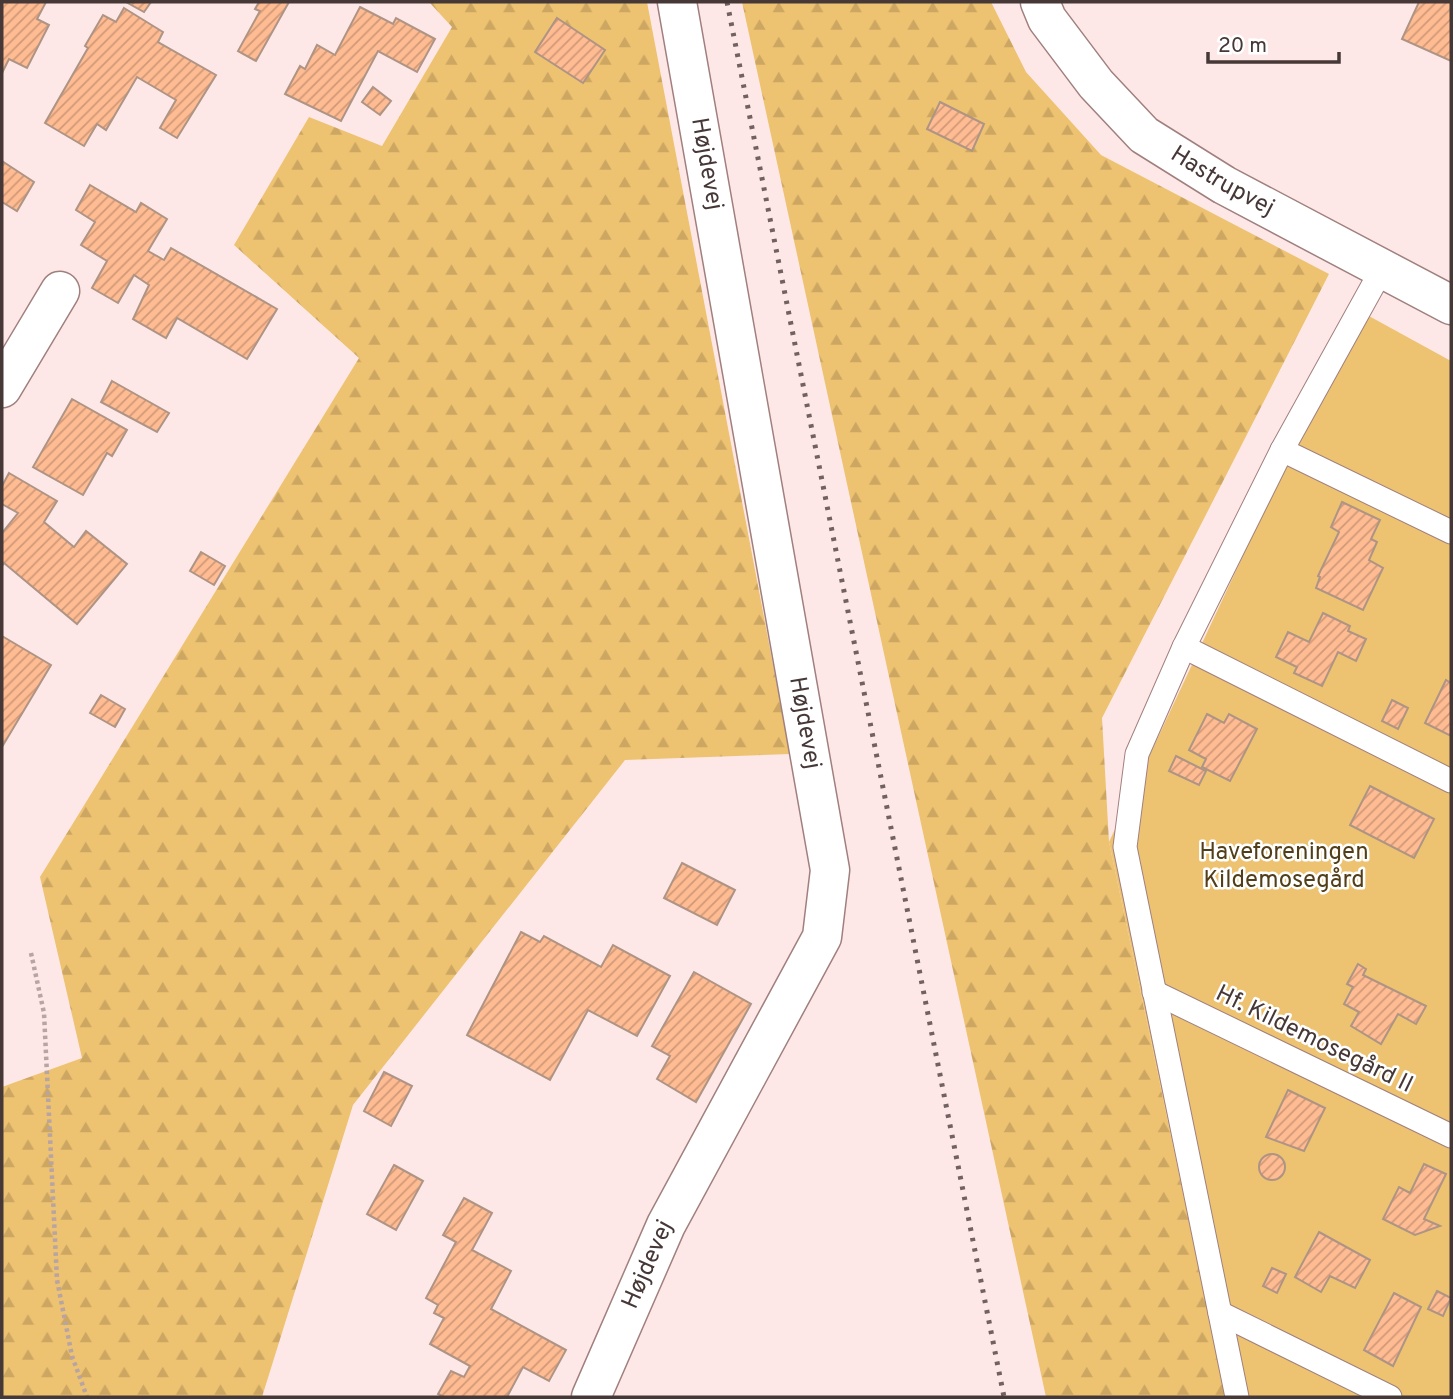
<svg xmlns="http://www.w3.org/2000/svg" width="1453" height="1399" font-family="Overpass,sans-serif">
	<defs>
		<pattern id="forest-firs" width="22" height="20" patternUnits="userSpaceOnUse" patternTransform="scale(1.75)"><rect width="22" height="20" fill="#edc271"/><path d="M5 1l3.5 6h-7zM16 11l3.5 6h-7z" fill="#cda762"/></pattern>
		<pattern id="building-hatch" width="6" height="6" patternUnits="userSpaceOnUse" patternTransform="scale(1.75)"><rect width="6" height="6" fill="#ffbb92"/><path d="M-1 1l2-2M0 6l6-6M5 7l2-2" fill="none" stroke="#d09978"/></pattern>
	</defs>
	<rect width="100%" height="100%" fill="#fee8e7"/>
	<!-- forest -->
	<g fill="url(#forest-firs)">
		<polygon points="429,2 647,2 790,754 625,760 353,1105 262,1397 2,1397 2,1087 82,1058 40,877 359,358 234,245 309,117 382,146 452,27"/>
		<polygon points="742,2 991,2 1026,72 1101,155 1329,274 1102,718 1109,842 1226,1397 1046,1397"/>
	</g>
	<!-- garden -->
	<polygon fill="#edc271" points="1358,310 1451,361 1451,1397 1226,1397 1109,842"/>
	<!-- building -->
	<g fill="url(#building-hatch)" stroke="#ae9484" stroke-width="2">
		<polygon points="2,2 46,2 37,19 49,25 27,68 9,59 2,73"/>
		<polygon points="126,2 151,2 144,12"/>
		<polygon points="259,2 289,2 256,61 238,51 260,11 255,9"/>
		<polygon points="1419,2 1451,2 1451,61 1402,39"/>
		<polygon points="360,7 393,24 396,18 435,39 417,72 378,51 341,121 285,94 300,66 305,69 317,45 335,55"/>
		<polygon points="124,8 163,32 158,42 216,75 177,138 160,128 176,100 137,77 106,130 97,124 84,146 45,123 88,48 85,46 103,15 116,22"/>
		<polygon points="557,18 605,50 583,83 535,52"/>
		<polygon points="373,87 391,101 380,115 362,102"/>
		<polygon points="940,102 984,124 972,151 927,129"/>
		<polygon points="2,161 34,182 17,211 2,202"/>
		<polygon points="90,185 136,212 141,203 167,219 148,251 164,260 171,248 277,309 247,359 177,318 166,338 133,319 149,285 134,275 118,303 92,288 107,261 81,245 95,222 76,210"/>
		<polygon points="112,381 169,413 157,432 101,402"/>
		<polygon points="72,399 127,430 112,456 107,453 83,495 33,467"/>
		<polygon points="9,473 57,501 44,522 74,547 86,531 127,564 77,624 4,563 2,566 2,533 18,513 2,504 2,486"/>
		<polygon points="1342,502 1380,520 1371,539 1377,542 1369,560 1383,568 1363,610 1316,588 1320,577 1318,576 1339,532 1331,527"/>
		<polygon points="201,552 225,566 214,585 190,571"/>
		<polygon points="1323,613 1350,626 1348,631 1366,639 1356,661 1338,652 1322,686 1294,673 1297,667 1276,657 1288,632 1309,642"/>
		<polygon points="2,636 51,665 2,747"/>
		<polygon points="1446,680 1451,683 1451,736 1425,723"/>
		<polygon points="101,695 125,709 115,727 90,713"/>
		<polygon points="1392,700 1408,708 1398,729 1382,721"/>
		<polygon points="1207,714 1224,723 1229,714 1257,729 1230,781 1202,767 1206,759 1189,750"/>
		<polygon points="1176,756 1206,771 1199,785 1169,771"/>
		<polygon points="1370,786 1434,819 1414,858 1350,825"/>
		<polygon points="682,863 735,890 717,925 664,898"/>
		<polygon points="521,932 540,942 544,936 601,967 613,945 670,976 637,1036 588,1010 550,1080 467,1035"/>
		<polygon points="1358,964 1366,969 1363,975 1426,1006 1416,1024 1398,1014 1381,1044 1351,1026 1359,1012 1344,1004 1353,987 1347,984"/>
		<polygon points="694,972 751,1004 696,1102 657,1079 670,1056 652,1046"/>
		<polygon points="384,1072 412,1086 391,1126 364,1111"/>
		<polygon points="1288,1090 1325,1108 1304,1151 1266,1137"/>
		<circle cx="1272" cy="1167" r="13"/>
		<polygon points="1424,1164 1446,1174 1424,1219 1440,1226 1415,1235 1383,1219 1399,1187 1410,1193"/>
		<polygon points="394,1165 423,1181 396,1230 367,1214"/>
		<polygon points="464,1198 492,1213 472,1250 511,1271 491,1309 566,1350 549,1381 523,1367 507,1397 444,1397 438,1394 451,1371 464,1377 470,1366 430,1344 444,1318 434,1313 438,1305 426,1298 456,1242 443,1235"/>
		<polygon points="1319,1232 1370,1260 1355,1288 1330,1276 1321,1292 1295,1277"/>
		<polygon points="1272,1268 1286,1274 1277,1293 1263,1286"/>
		<polygon points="1437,1291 1451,1298 1443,1316 1428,1309"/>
		<polygon points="1394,1293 1421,1307 1393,1366 1364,1350"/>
	</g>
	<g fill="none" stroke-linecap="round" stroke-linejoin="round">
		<defs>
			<g id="lane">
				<polyline points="1282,450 1451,532"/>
				<polyline points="1184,647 1451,781"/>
				<polyline points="1154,992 1451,1136"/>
				<polyline points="1220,1313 1390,1397"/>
				<polyline points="1237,1397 1125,847 1137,754 1184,647 1282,450 1381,271"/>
			</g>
			<g id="street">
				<path id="s1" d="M 1040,2 L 1047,19 L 1096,84 L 1144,135 L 1224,185 L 1451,305"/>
				<polyline points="2,388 60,291"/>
				<path id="s2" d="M 591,1397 L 666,1225 L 822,937 L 830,870 L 677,2"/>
			</g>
		</defs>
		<!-- lane casing -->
		<use href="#lane" stroke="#a0807e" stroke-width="25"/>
		<!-- street casing -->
		<use href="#street" stroke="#a0807e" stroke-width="41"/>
		<!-- path -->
		<polyline stroke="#b7a4a3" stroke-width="4.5" stroke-dasharray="3.5 3.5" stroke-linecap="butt" points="31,953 44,1013 57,1280 72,1356 87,1397"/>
		<!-- lane -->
		<use href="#lane" stroke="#fff" stroke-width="23"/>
		<!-- street -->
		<use href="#street" stroke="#fff" stroke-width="38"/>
		<!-- rail -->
		<polyline stroke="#716160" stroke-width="5" stroke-dasharray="3.5 7" stroke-linecap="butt" points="727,2 1004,1397"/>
	</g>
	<g text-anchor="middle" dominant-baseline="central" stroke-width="5" stroke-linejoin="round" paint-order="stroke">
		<!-- street labels -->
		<g font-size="24" fill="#463837" stroke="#fff">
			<text transform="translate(706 164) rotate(80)">Højdevej</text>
			<text stroke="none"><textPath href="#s1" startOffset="261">Hastrupvej</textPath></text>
			<text transform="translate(804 723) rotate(80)">Højdevej</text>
			<text transform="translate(1314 1040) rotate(26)">Hf. Kildemosegård II</text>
			<text stroke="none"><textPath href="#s2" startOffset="144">Højdevej</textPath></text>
		</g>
		<!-- park labels -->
		<g font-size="24" fill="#523f19" stroke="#fff">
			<text x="1284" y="853">Haveforeningen<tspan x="1284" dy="28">Kildemosegård</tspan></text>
		</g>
	</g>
	<!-- border -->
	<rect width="1453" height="1399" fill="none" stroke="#463837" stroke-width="7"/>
	<!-- scale -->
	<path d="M1208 52v10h131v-10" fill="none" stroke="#463837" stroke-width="3.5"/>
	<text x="1218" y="52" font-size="21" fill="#463837" stroke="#ffffff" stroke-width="5" paint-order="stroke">20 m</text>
</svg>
